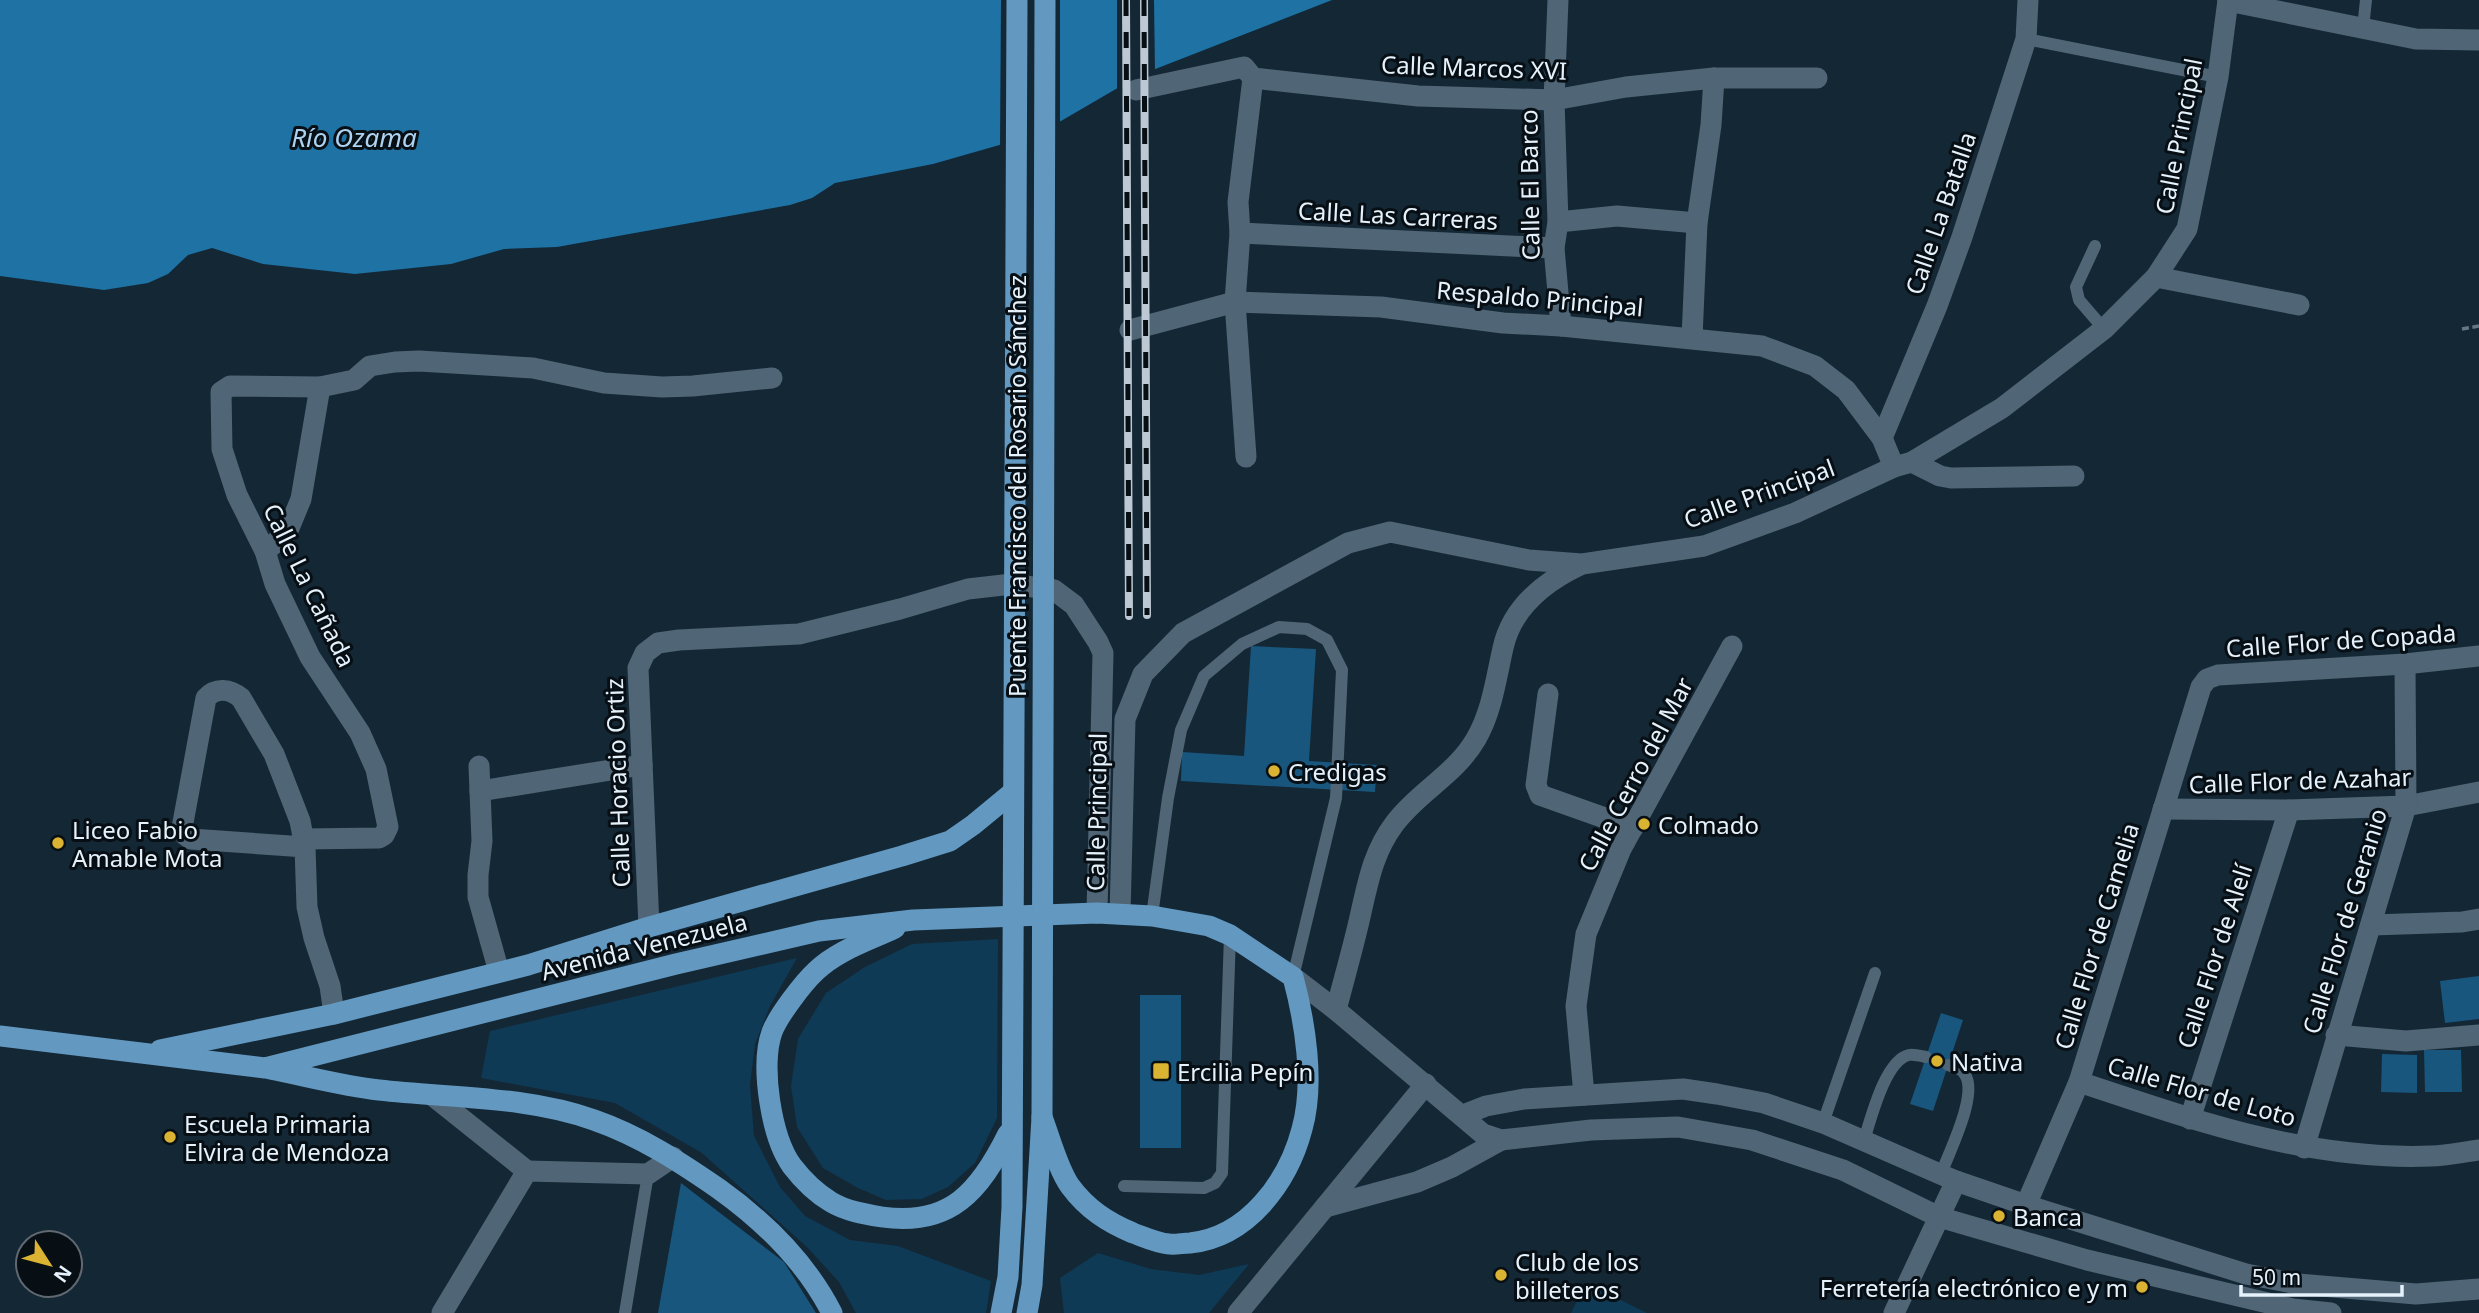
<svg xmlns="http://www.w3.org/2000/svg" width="2479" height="1313" font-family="'Noto Sans',sans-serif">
	<rect width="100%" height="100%" fill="#142735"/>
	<!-- green -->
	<g fill="#0e3a56">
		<polygon points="998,939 997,1118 975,1163 948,1187 922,1199 886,1200 858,1188 823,1168 797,1127 791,1086 798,1039 826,993 865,967 912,944"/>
		<polygon points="797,958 770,1006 755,1044 750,1085 754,1136 780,1187 805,1216 850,1240 898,1246 991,1281 986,1313 856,1313 839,1282 807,1247 702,1153 615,1103 481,1078 490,1031"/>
		<polygon points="1098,1253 1151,1269 1199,1275 1249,1264 1209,1313 1064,1313 1060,1278"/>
		<polygon points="1586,1283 1647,1313 1571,1313"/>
	</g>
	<!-- water -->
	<polygon fill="#1e72a4" points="0,0 1332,0 1140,75 1061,121 1017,140 933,164 835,183 812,198 790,205 557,247 504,249 451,264 355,274 263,264 212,248 188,255 168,274 148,283 104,290 0,276"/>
	<!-- pier -->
	<g fill="#142735">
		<polygon points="1001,0 1060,0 1060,125 1000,148"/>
		<polygon points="1117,0 1154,0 1155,73 1117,92"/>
	</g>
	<!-- building -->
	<g fill="#18567d">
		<polygon points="1251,646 1316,649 1309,761 1377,765 1375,792 1181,781 1182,752 1244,756"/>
		<polygon points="2479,976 2479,1019 2445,1023 2440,981"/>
		<rect x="1140" y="995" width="41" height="153"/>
		<polygon points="1941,1013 1963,1020 1933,1111 1910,1104"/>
		<polygon points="2424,1050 2461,1050 2462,1092 2425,1092"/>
		<polygon points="2382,1054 2417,1055 2417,1093 2381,1092"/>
		<polygon points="681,1183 784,1262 816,1313 658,1313"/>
	</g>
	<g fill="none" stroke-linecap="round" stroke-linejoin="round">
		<!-- path -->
		<polyline stroke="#667683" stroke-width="3.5" stroke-dasharray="7 3.5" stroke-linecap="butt" points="2462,329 2479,326"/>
		<!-- lane -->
		<g stroke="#506575" stroke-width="12">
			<polyline points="2363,28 2366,0"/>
			<polyline points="2026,39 2218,77"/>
			<polyline points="2095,246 2076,287 2079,300 2104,329"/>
			<polyline points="1152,916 1168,798 1181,730 1204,676 1242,644 1279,627 1307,629 1327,640 1342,670 1336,798 1293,977"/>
			<polyline points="1823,1123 1875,973"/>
			<path d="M 1864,1140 C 1871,1119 1885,1060 1909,1055 C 1914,1054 1921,1056 1926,1057"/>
			<path d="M 1941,1174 C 1949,1152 1981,1090 1963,1072 C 1960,1068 1953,1067 1948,1065"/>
			<polyline points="1124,1186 1204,1188 1215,1183 1222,1173 1230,935"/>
			<polyline points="625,1313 648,1174"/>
		</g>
		<!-- street -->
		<g stroke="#506575" stroke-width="21">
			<polyline points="1558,0 1554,100 1558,222 1554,248 1561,326"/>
			<polyline points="2228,1 2416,39 2479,40"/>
			<polyline points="1136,90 1244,67 1253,78 1418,96 1554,100 1626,87 1714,78 1817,78"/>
			<polyline points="1558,222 1617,216 1697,223"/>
			<polyline points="1240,233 1554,248"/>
			<polyline points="2156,277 2299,305"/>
			<polyline points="1130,330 1235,302 1381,307 1503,323 1561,326 1762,346 1815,366 1846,390 1882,438 1894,467"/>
			<polyline points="1692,338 1697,223 1711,125 1714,78"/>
			<polyline points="1882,438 1937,306 1962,237 2026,39 2028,0"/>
			<polyline points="1246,457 1235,302 1240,233 1238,202 1253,78"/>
			<polyline points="1912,462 1940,476 1951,478 2074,476"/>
			<polyline points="265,551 287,533 301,499 320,387"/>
			<polyline points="1548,694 1536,785 1540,795 1633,828"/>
			<polyline points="479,766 482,841 478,875 478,897 499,972"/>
			<polyline points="480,791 642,765"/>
			<polyline points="2163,809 2289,810 2406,806 2479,792"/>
			<polyline points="304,839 379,838 384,835 388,827 376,769 360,733 310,657 275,584 265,551 237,495 222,449 221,392 230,386 320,387 354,380 370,366 395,362 419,361 533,368 604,383 662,387 693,386 772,378"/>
			<path d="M 305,847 L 191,839 L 185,835 L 182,828 L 206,698 C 216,687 230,689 241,698 L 274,754 L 300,821 L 305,847 L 307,907 L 314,938 L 330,986 L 334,1014"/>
			<polyline points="1120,914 1125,719 1143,674 1183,633 1348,543 1390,532 1529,560 1582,564 1704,546 1795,513 1894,467 1912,462 2002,408 2104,329 2156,277 2187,229 2218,77 2228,0"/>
			<polyline points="2372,925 2462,922 2479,919"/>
			<polyline points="649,927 638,668 645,653 658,643 679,640 799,634 900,609 968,589 1012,584 1054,590 1074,605 1098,642 1103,653 1097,913"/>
			<path d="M 1336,1010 C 1344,979 1353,948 1360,917 C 1368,882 1373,852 1395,823 C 1419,791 1455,775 1476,739 C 1492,711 1496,679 1503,648 C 1512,607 1544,582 1580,565"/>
			<polyline points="2336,1035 2406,1041 2479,1035"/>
			<path d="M 2079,1082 C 2194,1120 2308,1161 2431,1156 C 2447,1156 2463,1152 2479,1150"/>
			<polyline points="432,1095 527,1171"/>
			<polyline points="1584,1095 1576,1006 1586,934 1621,849 1732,646"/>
			<polyline points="2190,1119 2289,810"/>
			<polyline points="2304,1148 2406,806 2405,664"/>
			<polyline points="2026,1205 2079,1082 2201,687 2207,679 2218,675 2405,664 2479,656"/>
			<polyline points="442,1313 527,1171 648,1174 673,1157"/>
			<polyline points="1894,1313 1956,1181"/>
		</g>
		<!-- secondary -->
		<g stroke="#506575" stroke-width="21">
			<polyline points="1293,977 1336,1010 1483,1134 1501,1140 1591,1130 1678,1127 1752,1140 1843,1170 1939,1217 2087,1260 2293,1309 2331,1313"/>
			<polyline points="1463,1115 1486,1106 1524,1099 1683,1089 1717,1094 1764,1103 1823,1123 1956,1181 2026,1205 2246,1274 2298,1284 2416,1294 2479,1289"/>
			<polyline points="1325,1207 1417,1182 1452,1167 1501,1140"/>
			<polyline points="1238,1313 1426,1084"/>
		</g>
		<!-- primary -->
		<g stroke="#6399c0" stroke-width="21">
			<path d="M 895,928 C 868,941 838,950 816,971 C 803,983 778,1016 772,1032 C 760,1065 771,1137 792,1166 C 802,1179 816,1193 831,1202 C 846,1211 864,1214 882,1217 C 950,1227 980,1191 1008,1134"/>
			<path d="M 0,1036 L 265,1068 L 676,964 L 819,931 L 913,920 L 1097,913 L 1152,916 L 1209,926 L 1230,935 L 1293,977 C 1305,1022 1315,1083 1302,1129 C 1288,1182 1248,1237 1190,1243 C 1183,1243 1175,1245 1169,1244 C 1157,1243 1144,1237 1133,1233 C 1107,1222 1087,1209 1070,1186 C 1058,1169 1050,1138 1042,1117"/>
			<polyline points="160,1050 334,1014 528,965 649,927 902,856 950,841 973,825 1013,792"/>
			<path d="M 270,1069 C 306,1076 343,1086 379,1090 C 450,1098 527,1096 594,1120 C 640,1136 680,1162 719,1189 C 765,1222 806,1262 832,1313"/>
			<polyline points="1001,1313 1008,1277 1012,1207 1017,0"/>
			<polyline points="1027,1313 1032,1285 1042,1117 1045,0"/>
		</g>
		<defs>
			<g id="rail">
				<polyline points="1126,0 1129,616"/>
				<polyline points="1144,0 1147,615"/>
			</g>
		</defs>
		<!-- rail casing -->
		<use href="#rail" stroke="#bcc9d4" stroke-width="8"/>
		<!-- rail -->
		<use href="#rail" stroke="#070f15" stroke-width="5" stroke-dasharray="16" stroke-linecap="butt"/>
	</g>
	<!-- markers -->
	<g fill="#dab333" stroke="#070f15" stroke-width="2.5">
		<circle cx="1274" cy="771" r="7"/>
		<circle cx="1644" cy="824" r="7"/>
		<circle cx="58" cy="843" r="7"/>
		<circle cx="1937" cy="1061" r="7"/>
		<rect x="1152" y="1062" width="18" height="18" rx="3.5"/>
		<circle cx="170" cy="1137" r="7"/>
		<circle cx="1999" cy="1216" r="7"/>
		<circle cx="1501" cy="1275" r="7"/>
		<circle cx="2142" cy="1287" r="7"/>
	</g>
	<g text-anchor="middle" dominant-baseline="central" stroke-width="6" stroke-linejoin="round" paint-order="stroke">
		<!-- street labels -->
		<g font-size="24" fill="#e5f1fb" stroke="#070f15">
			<text transform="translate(1474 67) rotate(2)">Calle Marcos XVI</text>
			<text transform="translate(2178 136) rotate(-79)">Calle Principal</text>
			<text transform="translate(1529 185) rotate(-91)">Calle El Barco</text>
			<text transform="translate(1940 213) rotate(-71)">Calle La Batalla</text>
			<text transform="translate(1398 215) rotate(3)">Calle Las Carreras</text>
			<text transform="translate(1540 298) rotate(5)">Respaldo Principal</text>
			<text transform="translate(1016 486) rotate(-90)">Puente Francisco del Rosario Sánchez</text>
			<text transform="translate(1759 493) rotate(-20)">Calle Principal</text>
			<text transform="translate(310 585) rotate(64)">Calle La Cañada</text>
			<text transform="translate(2341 640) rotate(-4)">Calle Flor de Copada</text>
			<text transform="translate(1635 774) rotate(-62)">Calle Cerro del Mar</text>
			<text transform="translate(2300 780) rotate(-2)">Calle Flor de Azahar</text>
			<text transform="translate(617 783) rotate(-92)">Calle Horacio Ortiz</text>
			<text transform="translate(1096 812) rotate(-89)">Calle Principal</text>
			<text transform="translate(2344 921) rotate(-73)">Calle Flor de Geranio</text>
			<text transform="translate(2096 936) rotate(-73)">Calle Flor de Camelia</text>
			<text transform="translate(644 946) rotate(-14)">Avenida Venezuela</text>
			<text transform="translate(2214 956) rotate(-72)">Calle Flor de Alelí</text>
			<text transform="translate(2202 1091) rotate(16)">Calle Flor de Loto</text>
		</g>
		<!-- poi labels -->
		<g font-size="24" fill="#e5f1fb" stroke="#070f15" text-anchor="start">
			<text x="1288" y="771">Credigas</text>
			<text x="1658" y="824">Colmado</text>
			<text x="72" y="829">Liceo Fabio<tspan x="72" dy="28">Amable Mota</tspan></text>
			<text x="1951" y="1061">Nativa</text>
			<text x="1177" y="1071">Ercilia Pepín</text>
			<text x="184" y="1123">Escuela Primaria<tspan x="184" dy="28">Elvira de Mendoza</tspan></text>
			<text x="2013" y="1216">Banca</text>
			<text x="1515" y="1261">Club de los<tspan x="1515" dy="28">billeteros</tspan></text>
			<text x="2128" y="1287" text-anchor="end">Ferretería electrónico e y m</text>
		</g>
		<!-- water labels -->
		<g font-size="26" font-style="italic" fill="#aed3f0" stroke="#070f15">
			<text x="354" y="137">Río Ozama</text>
		</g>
	</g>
	<!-- north arrow -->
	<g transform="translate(49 1264) rotate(126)"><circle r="33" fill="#070f15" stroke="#606971" stroke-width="2"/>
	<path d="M0-5L12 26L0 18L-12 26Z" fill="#dab333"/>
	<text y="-10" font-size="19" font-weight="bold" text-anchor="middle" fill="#e5f1fb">N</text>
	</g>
	<!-- scale -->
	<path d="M2241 1285v10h161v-10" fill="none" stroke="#e5f1fb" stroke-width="3.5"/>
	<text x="2252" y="1285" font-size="21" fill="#e5f1fb" stroke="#070f15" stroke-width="5" paint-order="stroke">50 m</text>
</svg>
